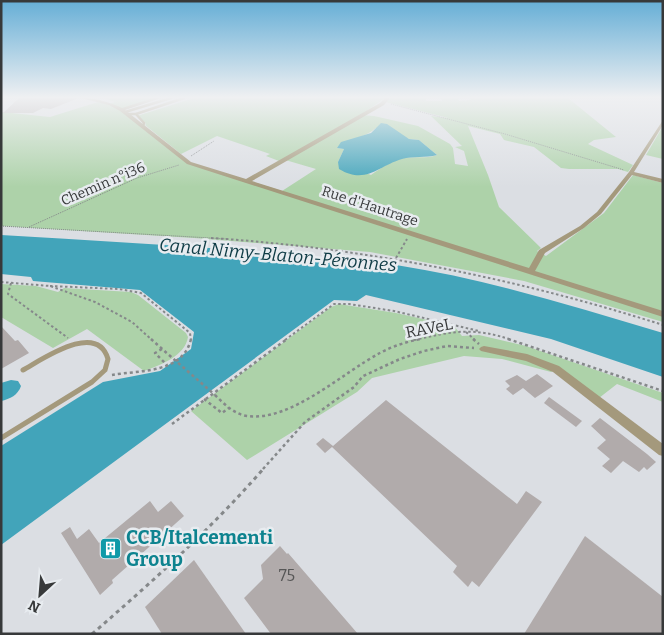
<svg xmlns="http://www.w3.org/2000/svg" width="664" height="635" font-family="Bitter,serif">
	<rect width="100%" height="100%" fill="#dbdee3"/>
	<!-- green -->
	<g fill="#add2a9" fill-rule="evenodd">
		<path d="M 103,98 L 159,98 L 123,110 L 185,161 L 282,191 L 316,169 L 282,159 L 279,161 L 266,156 L 270,154 L 217,136 L 181,154 L 145,125 L 146,124 L 137,116 L 194,98 L 385,98 L 361,115 L 374,116 L 418,126 L 450,144 L 453,148 L 455,164 L 468,166 L 464,151 L 455,147 L 462,146 L 431,116 L 448,118 L 386,102 L 390,98 L 426,98 L 426,101 L 442,101 L 441,98 L 458,98 L 459,101 L 471,100 L 470,98 L 568,98 L 616,137 L 594,140 L 588,144 L 633,165 L 628,172 L 618,169 L 569,169 L 561,168 L 534,147 L 504,140 L 500,134 L 468,126 L 488,175 L 499,207 L 541,248 L 537,251 L 546,256 L 604,213 L 633,175 L 663,183 L 663,322 L 524,281 L 370,252 L 194,238 L 1,226 L 1,112 L 50,117 L 98,102 L 108,104 L 115,102 ZM 376,128 L 409,139 L 419,140 L 437,155 C 426,159 415,156 404,158 C 392,160 381,168 371,175 L 338,162 L 344,149 L 337,148 C 349,139 365,138 376,128 Z"/>
		<polygon points="663,126 663,159 646,155"/>
		<path d="M 1,284 L 36,286 L 58,292 L 64,288 L 131,292 L 138,295 L 186,333 L 188,337 C 185,356 161,365 144,371 L 87,329 L 53,348 L 1,317 Z"/>
		<polygon points="339,304 396,313 454,326 462,336 479,335 526,346 663,393 663,402 617,384 599,398 558,368 551,372 502,359 464,356 372,378 357,392 247,460 191,411 331,307"/>
	</g>
	<!-- water -->
	<g fill="#42a4ba">
		<path d="M 381,123 L 387,124 L 409,139 L 419,140 L 437,155 C 426,158 413,156 402,159 C 378,166 366,185 339,169 L 338,162 L 344,149 L 337,148 L 341,142 L 371,133 Z"/>
		<path d="M 1,235 C 99,241 197,246 295,255 C 328,258 363,260 396,265 C 487,279 575,307 663,333 L 663,377 L 551,339 L 366,295 L 357,301 L 334,300 L 1,545 L 1,446 L 103,382 L 160,371 L 191,349 L 194,332 L 140,290 L 33,281 L 31,277 L 1,274 Z"/>
		<path d="M 11,380 L 18,381 L 21,386 C 18,395 10,399 1,401 L 1,383 Z"/>
	</g>
	<!-- building -->
	<g fill="#b1abab">
		<polygon points="19,98 76,98 76,99 51,109 43,108 33,113 3,113"/>
		<polygon points="1,326 15,341 18,340 29,353 1,369"/>
		<polygon points="537,374 553,386 535,398 523,388 513,395 506,389 510,386 505,381 517,375 526,381"/>
		<polygon points="549,397 582,421 576,427 544,403"/>
		<polygon points="386,400 517,504 526,491 542,502 479,587 472,581 468,587 453,572 457,566 332,447 325,453 316,444 323,438 333,446"/>
		<polygon points="600,418 647,454 656,462 647,470 644,467 639,472 623,461 611,473 602,466 610,459 597,448 606,440 591,426"/>
		<polygon points="150,501 158,512 171,501 184,516 112,580 113,583 100,595 61,533 70,527 77,539 89,529 99,543"/>
		<polygon points="585,536 663,597 663,634 524,634"/>
		<polygon points="280,546 287,554 288,553 358,634 271,634 244,598 263,579 261,565"/>
		<polygon points="194,560 246,634 162,634 145,607"/>
	</g>
	<g fill="none" stroke-linecap="round" stroke-linejoin="round">
		<!-- path-far3 -->
		<g stroke="#85888a" stroke-width="1" stroke-dasharray="1 1" stroke-linecap="butt">
			<polyline points="391,104 505,134 624,170"/>
			<polyline points="191,156 214,141"/>
			<polyline points="1,226 228,239"/>
			<polyline points="29,227 137,178 179,165"/>
		</g>
		<!-- path-far2 -->
		<g stroke="#85888a" stroke-width="2" stroke-dasharray="2.5 2.5" stroke-linecap="butt">
			<path d="M 211,238 C 365,248 515,278 663,325"/>
			<polyline points="396,258 407,239"/>
			<polyline points="1,282 50,286 95,302 132,322 152,340"/>
			<polyline points="11,283 8,294 68,338"/>
			<polyline points="50,286 119,289 141,293 190,333 191,340"/>
			<polyline points="466,332 475,340"/>
			<polyline points="285,340 334,304 349,304 394,311 479,331"/>
			<path d="M 414,340 C 453,331 474,327 512,340"/>
		</g>
		<!-- path-far1 -->
		<g stroke="#85888a" stroke-width="2.5" stroke-dasharray="3 3" stroke-linecap="butt">
			<polyline points="151,339 169,355"/>
			<polyline points="473,339 479,344"/>
			<polyline points="508,339 663,391"/>
			<polyline points="162,349 155,353 167,365"/>
			<path d="M 112,375 C 139,370 183,374 191,339"/>
			<path d="M 215,395 C 224,404 234,414 247,416 C 291,422 342,373 380,353 C 393,346 406,342 420,339"/>
			<polyline points="204,399 222,413 229,408"/>
			<polyline points="172,424 287,339"/>
			<polyline points="263,469 305,422 354,387 363,376 400,359 424,351 447,346 474,348"/>
		</g>
		<!-- path -->
		<path stroke="#85888a" stroke-width="3" stroke-dasharray="4 4" stroke-linecap="butt" d="M 92,634 C 152,582 212,528 264,468"/>
		<!-- lane-far1 -->
		<g stroke="#a4997c" stroke-width="2.5">
			<polyline points="125,112 171,98"/>
			<polyline points="128,114 136,114 184,98"/>
			<polyline points="136,114 144,123 143,126"/>
		</g>
		<!-- lane -->
		<path stroke="#a4997c" stroke-width="5" d="M 1,438 L 92,382 L 105,370 L 108,359 C 97,321 43,359 23,370"/>
		<!-- street -->
		<g fill="#a4997c" fill-rule="evenodd">
			<path d="M 81,98 C 96,98 109,102 122,108 L 153,98 L 161,98 L 125,110 L 191,162 L 246,179 L 380,103 L 385,98 L 390,98 L 384,105 L 252,181 L 529,268 L 539,250 L 580,226 L 597,212 L 629,172 L 663,120 L 663,125 L 634,172 L 663,179 L 663,183 L 632,175 L 601,214 L 584,228 L 545,253 L 535,271 L 663,311 L 663,317 L 187,164 L 120,111 L 109,105 Z"/>
			<polygon points="484,346 527,354 559,366 663,444 663,456 659,455 553,372 526,361 481,351 479,349 481,347"/>
		</g>
		<!-- path-bridge -->
		<polyline stroke="#85888a" stroke-width="2.5" stroke-dasharray="3 3" stroke-linecap="butt" points="169,355 215,395"/>
	</g>
	<!-- sky -->
	<linearGradient id="sky" x2="0" y2="1"><stop stop-color="#65aed6"/><stop offset="0.52" stop-color="#eff0f2"/><stop offset="1" stop-color="#eff0f2" stop-opacity="0"/></linearGradient>
	<rect width="664" height="187" fill="url(#sky)"/>
	<!-- icons -->
	<defs>
		<symbol id="building-square" viewBox="-11 -11 22 22"><rect x="-9" y="-9" width="18" height="18" rx="4" fill="#0f9aa8" stroke="#e8ecf0"/><path d="M-4-6H4V6H1V3H-1V6H-4ZM-2.5-4.3h1.7v1.8h-1.7ZM.8-4.3h1.7v1.8H.8ZM-2.5-1h1.7V.8h-1.7ZM.8-1h1.7V.8H.8Z" fill="#fff"/></symbol>
	</defs>
	<g fill-rule="evenodd">
		<use href="#building-square" x="98" y="536" width="25" height="25"/>
	</g>
	<g text-anchor="middle" dominant-baseline="central" stroke-width="5" stroke-linejoin="round" paint-order="stroke">
		<!-- far-street labels -->
		<g font-size="14" fill="#37393a" stroke="#e8ecf0">
			<text transform="translate(103 184) rotate(-23)">Chemin n°i36</text>
			<text transform="translate(370 206) rotate(18)">Rue d'Hautrage</text>
		</g>
		<!-- street labels -->
		<g font-size="16" fill="#37393a" stroke="#e8ecf0">
			<text transform="translate(429 328) rotate(-11)">RAVeL</text>
		</g>
		<!-- near-number labels -->
		<g font-size="16" fill="#565656">
			<text x="287" y="575">75</text>
		</g>
		<!-- water labels -->
		<g font-size="18" font-style="italic" fill="#0e3b45" stroke="#e8ecf0">
			<text transform="translate(278 255) rotate(5)">Canal Nimy-Blaton-Péronnes</text>
		</g>
		<!-- near-culture labels -->
		<g font-size="19" font-weight="bold" fill="#0d838f" stroke="#e8ecf0" text-anchor="start">
			<text x="126" y="537">CCB/Italcementi<tspan x="126" dy="22">Group</tspan></text>
		</g>
	</g>
	<!-- border -->
	<rect width="664" height="635" fill="none" stroke="#37393a" stroke-width="5"/>
	<!-- north arrow -->
	<g transform="translate(40 595) rotate(206)" stroke="#e8ecf0" stroke-width="4" paint-order="stroke">
	<path d="M0-4L9 19L0 12L-9 19Z" fill="#37393a"/>
	<text y="-8" font-size="14" font-weight="bold" text-anchor="middle" fill="#37393a">N</text>
	</g>
</svg>
